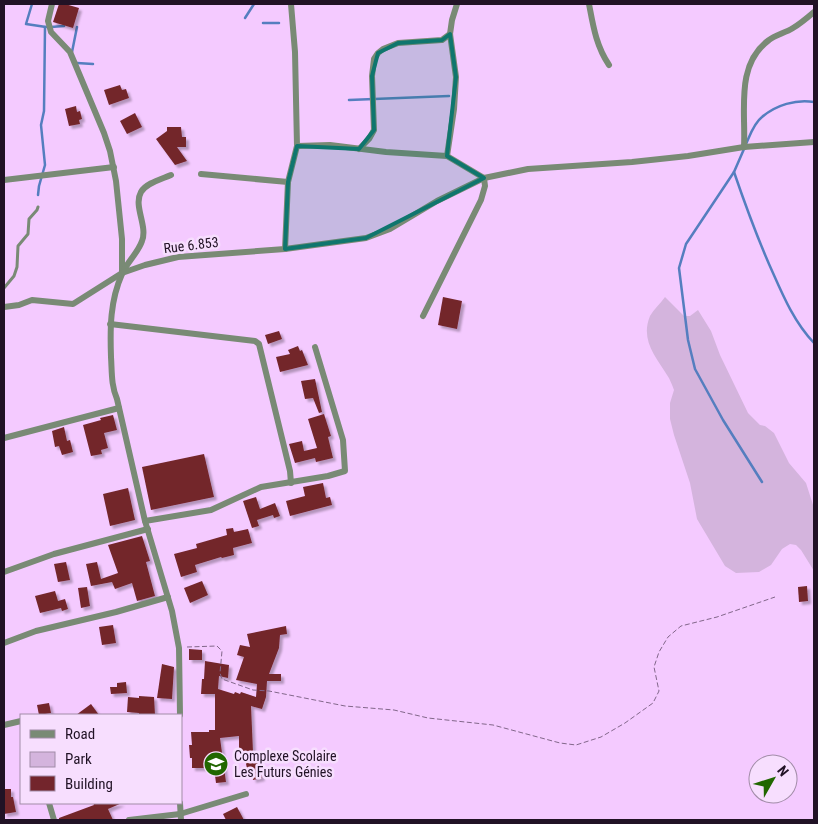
<svg xmlns="http://www.w3.org/2000/svg" width="818" height="824" font-family="'Roboto Condensed',sans-serif">
	<defs>
		<filter id="shadow"><feDropShadow dx="3" dy="3" stdDeviation="1" flood-color="#0004"/></filter>
	</defs>
	<rect width="100%" height="100%" fill="#f4caff"/>
	<!-- green -->
	<path fill="#d4b4dd" d="M 665,297 L 684,316 L 690,316 L 698,310 L 711,331 L 720,355 L 748,413 L 760,425 L 765,426 L 774,433 L 789,463 L 806,483 L 814,508 L 814,571 L 801,550 L 796,545 L 790,544 L 782,549 L 771,565 L 759,572 L 736,573 L 725,566 L 697,519 L 690,483 L 674,435 L 670,419 L 670,403 L 674,390 C 672,385 670,379 667,375 C 656,357 640,340 650,316 C 654,309 660,304 665,297 Z"/>
	<g fill="none" stroke-linecap="round" stroke-linejoin="round">
		<!-- stream -->
		<g stroke="#557ebf" stroke-width="2.5">
			<polyline points="32,4 26,24 46,27"/>
			<polyline points="245,18 254,4"/>
			<polyline points="263,23 279,23"/>
			<polyline points="51,27 64,26"/>
			<polyline points="72,52 77,27"/>
			<polyline points="77,63 93,64"/>
			<polyline points="349,100 449,96"/>
			<path d="M 746,144 C 750,135 754,123 762,117 C 776,105 796,99 814,102"/>
			<polyline points="744,149 734,172 686,244 679,268 688,340 695,369 723,420 762,482"/>
			<path d="M 734,172 C 746,207 758,240 773,273 C 784,298 795,323 814,343"/>
			<polyline points="38,195 39,186 45,165 41,125 44,111 45,27"/>
		</g>
	</g>
	<!-- building -->
	<g fill="#73252c" filter="url(#shadow)">
		<polygon points="59,4 65,4 79,8 73,28 53,22"/>
		<polygon points="120,85 122,90 126,89 129,98 109,105 104,90"/>
		<polygon points="76,106 77,112 80,111 82,119 79,120 80,124 69,126 65,109"/>
		<polygon points="135,113 142,127 127,134 120,121"/>
		<polygon points="167,127 181,127 182,137 186,137 186,147 177,147 187,161 175,165 156,139 167,131"/>
		<polygon points="443,297 462,301 457,329 438,325"/>
		<polygon points="279,331 282,339 268,344 265,335"/>
		<polygon points="298,346 300,351 302,350 308,365 280,372 276,357 290,354 288,350"/>
		<polygon points="315,379 322,412 319,413 313,398 305,399 301,381"/>
		<polygon points="324,414 331,436 328,437 333,458 316,462 315,458 295,463 289,444 302,441 304,451 317,448 308,419"/>
		<polygon points="113,415 117,430 104,433 108,448 101,450 102,454 91,456 83,425 101,420 100,418"/>
		<polygon points="64,427 67,441 70,440 73,452 62,455 59,446 55,447 52,431"/>
		<polygon points="204,454 214,497 151,510 142,467"/>
		<polygon points="323,483 326,498 330,497 332,505 290,516 286,501 305,496 303,487"/>
		<polygon points="128,488 135,520 110,526 103,494"/>
		<polygon points="256,497 260,509 275,503 280,516 274,518 273,515 257,520 259,526 252,528 243,501"/>
		<polygon points="233,528 234,532 248,529 252,543 233,548 234,555 222,558 221,557 195,565 197,572 181,577 174,554 197,548 196,544 227,535 226,529"/>
		<polygon points="142,536 150,561 146,562 155,596 137,601 132,583 115,589 112,582 91,586 86,564 97,562 101,579 118,573 108,545"/>
		<polygon points="66,562 70,580 58,582 54,564"/>
		<polygon points="202,581 208,595 190,603 184,588"/>
		<polygon points="807,586 808,601 799,602 798,587"/>
		<polygon points="87,587 90,606 81,608 78,588"/>
		<polygon points="55,591 58,601 65,599 68,609 62,611 61,608 40,613 35,596"/>
		<polygon points="113,625 116,643 102,645 99,627"/>
		<polygon points="286,626 287,634 280,635 279,648 269,674 281,674 281,681 267,681 266,697 262,709 251,706 253,752 254,751 256,757 257,757 262,778 253,780 252,772 248,773 243,750 239,751 239,736 220,738 226,782 216,783 214,768 192,768 192,758 190,758 189,745 192,745 191,732 209,732 209,730 215,730 215,694 201,694 202,679 204,679 205,661 229,665 228,678 219,676 218,689 234,694 235,692 240,694 241,692 256,697 257,684 236,680 244,657 237,655 240,645 250,647 247,634"/>
		<polygon points="189,649 202,650 202,660 189,660"/>
		<polygon points="162,664 174,667 172,699 157,698"/>
		<polygon points="126,682 127,693 111,694 110,687 117,687 117,683"/>
		<polygon points="139,696 154,697 155,715 139,715 139,713 127,712 128,697 139,698"/>
		<polygon points="49,703 51,713 39,715 37,705"/>
		<polygon points="91,704 99,715 76,715"/>
		<polygon points="4,789 11,789 11,797 13,797 16,812 4,814"/>
		<polygon points="93,803 122,803 108,809 113,820 59,820 59,818 94,805"/>
		<polygon points="237,807 244,820 226,820 223,814"/>
	</g>
	<g fill="none" stroke-linecap="round" stroke-linejoin="round">
		<!-- path -->
		<polyline stroke="#82678a" stroke-width="1" stroke-dasharray="5 2.5" stroke-linecap="butt" points="187,647 217,646 222,651 220,673 222,679 253,690 269,691 345,706 394,710 428,718 493,725 560,743 576,745 601,737 625,723 653,703 659,691 654,667 659,652 668,637 681,626 717,617 775,597"/>
		<!-- lane -->
		<polyline stroke="#798a75" stroke-width="3" points="4,288 14,276 17,267 18,246 28,234 29,219 37,210 38,207"/>
		<!-- street -->
		<g stroke="#798a75" stroke-width="6">
			<polyline points="52,4 48,21 51,32 70,52 104,133 110,151 116,181 122,239 122,273"/>
			<path d="M 589,4 C 593,25 596,46 609,65"/>
			<polyline points="297,146 330,145 386,152 447,156 484,178 485,186 481,200 423,316"/>
			<path d="M 744,147 C 746,111 735,65 769,40 C 775,35 785,33 793,28 C 800,24 807,18 814,12"/>
			<polyline points="359,149 369,139 374,130 372,76 374,59 378,53 383,49 398,43 442,40 450,34"/>
			<polyline points="447,156 454,109 456,77 450,34 452,20 457,4"/>
			<polyline points="201,174 288,182"/>
			<path d="M 171,175 C 162,179 146,183 141,192 C 133,206 148,226 142,241 C 138,253 127,262 122,274 C 110,301 110,328 111,357 C 112,372 111,385 117,399 L 145,521 L 172,611 L 179,648 L 180,715"/>
			<polyline points="4,180 114,167"/>
			<polyline points="285,249 288,182 297,146 295,52 291,4"/>
			<polyline points="4,307 19,305 32,300 73,304 122,273 145,265 178,257 285,249 366,238 390,229 437,201 484,178 528,169 632,162 688,156 744,147 814,142"/>
			<polyline points="110,324 255,341 259,344 290,471 291,483"/>
			<polyline points="4,438 119,408"/>
			<polyline points="145,521 211,510 261,487 328,476 345,471 343,440 315,347"/>
			<polyline points="4,572 54,554 148,529"/>
			<polyline points="4,643 36,631 116,612 168,597"/>
			<polyline points="4,725 21,721"/>
			<polyline points="49,803 54,820"/>
			<polyline points="180,803 181,820"/>
			<polyline points="129,820 180,814 246,794"/>
		</g>
	</g>
	<!-- marked area -->
	<path fill="#0f766e" fill-opacity="0.2" stroke="#0f766e" stroke-width="4" stroke-linejoin="round" d="M 450,34 L 456,77 L 447,156 L 484,178 L 366,238 L 285,249 L 288,182 L 297,146 L 359,149 L 374,130 L 372,76 L 378,53 L 398,43 L 442,40 Z"/>
	<!-- icons -->
	<defs>
		<symbol id="school-disc" viewBox="-11 -11 22 22"><circle r="9.5" fill="#216700" stroke="#f7defe"/><path d="M0-5L7-2L0 1L-7-2ZM-4 1L0 2.5L4 1V4Q0 6-4 4Z" fill="#fff"/></symbol>
	</defs>
	<g fill-rule="evenodd">
		<use href="#school-disc" x="202" y="750" width="28" height="28"/>
	</g>
	<g text-anchor="middle" dominant-baseline="central" stroke-width="5" stroke-linejoin="round" paint-order="stroke">
		<!-- street labels -->
		<g font-size="14" fill="#211225" stroke="#f7defe">
			<text transform="translate(191 245) rotate(-7)">Rue 6.853</text>
		</g>
		<!-- poi labels -->
		<g font-size="14" fill="#211225" stroke="#f7defe" text-anchor="start">
			<text x="234" y="756">Complexe Scolaire<tspan x="234" dy="16">Les Futurs Génies</tspan></text>
		</g>
	</g>
	<!-- border -->
	<rect width="818" height="824" fill="none" stroke="#211225" stroke-width="10"/>
	<!-- legend -->
	<rect x="20" y="714" width="162" height="90" fill="#f7defe" stroke="#a18ca7"/>
	<rect x="30" y="730" width="25" height="8" fill="#798a75" stroke="#a18ca7"/>
	<text x="65" y="739" font-size="15" fill="#211225">Road</text>
	<rect x="30" y="752" width="25" height="15" fill="#d4b4dd" stroke="#a18ca7"/>
	<text x="65" y="764" font-size="15" fill="#211225">Park</text>
	<rect x="30" y="776" width="25" height="15" fill="#73252c" stroke="#a18ca7"/>
	<text x="65" y="789" font-size="15" fill="#211225">Building</text>
	<!-- north arrow -->
	<g transform="translate(773 779) rotate(51)"><circle r="24" fill="#f7defe" stroke="#a18ca7"/>
	<path d="M0-4L9 19L0 12L-9 19Z" fill="#216700"/>
	<text y="-8" font-size="14" font-weight="bold" text-anchor="middle" fill="#211225">N</text>
	</g>
</svg>
